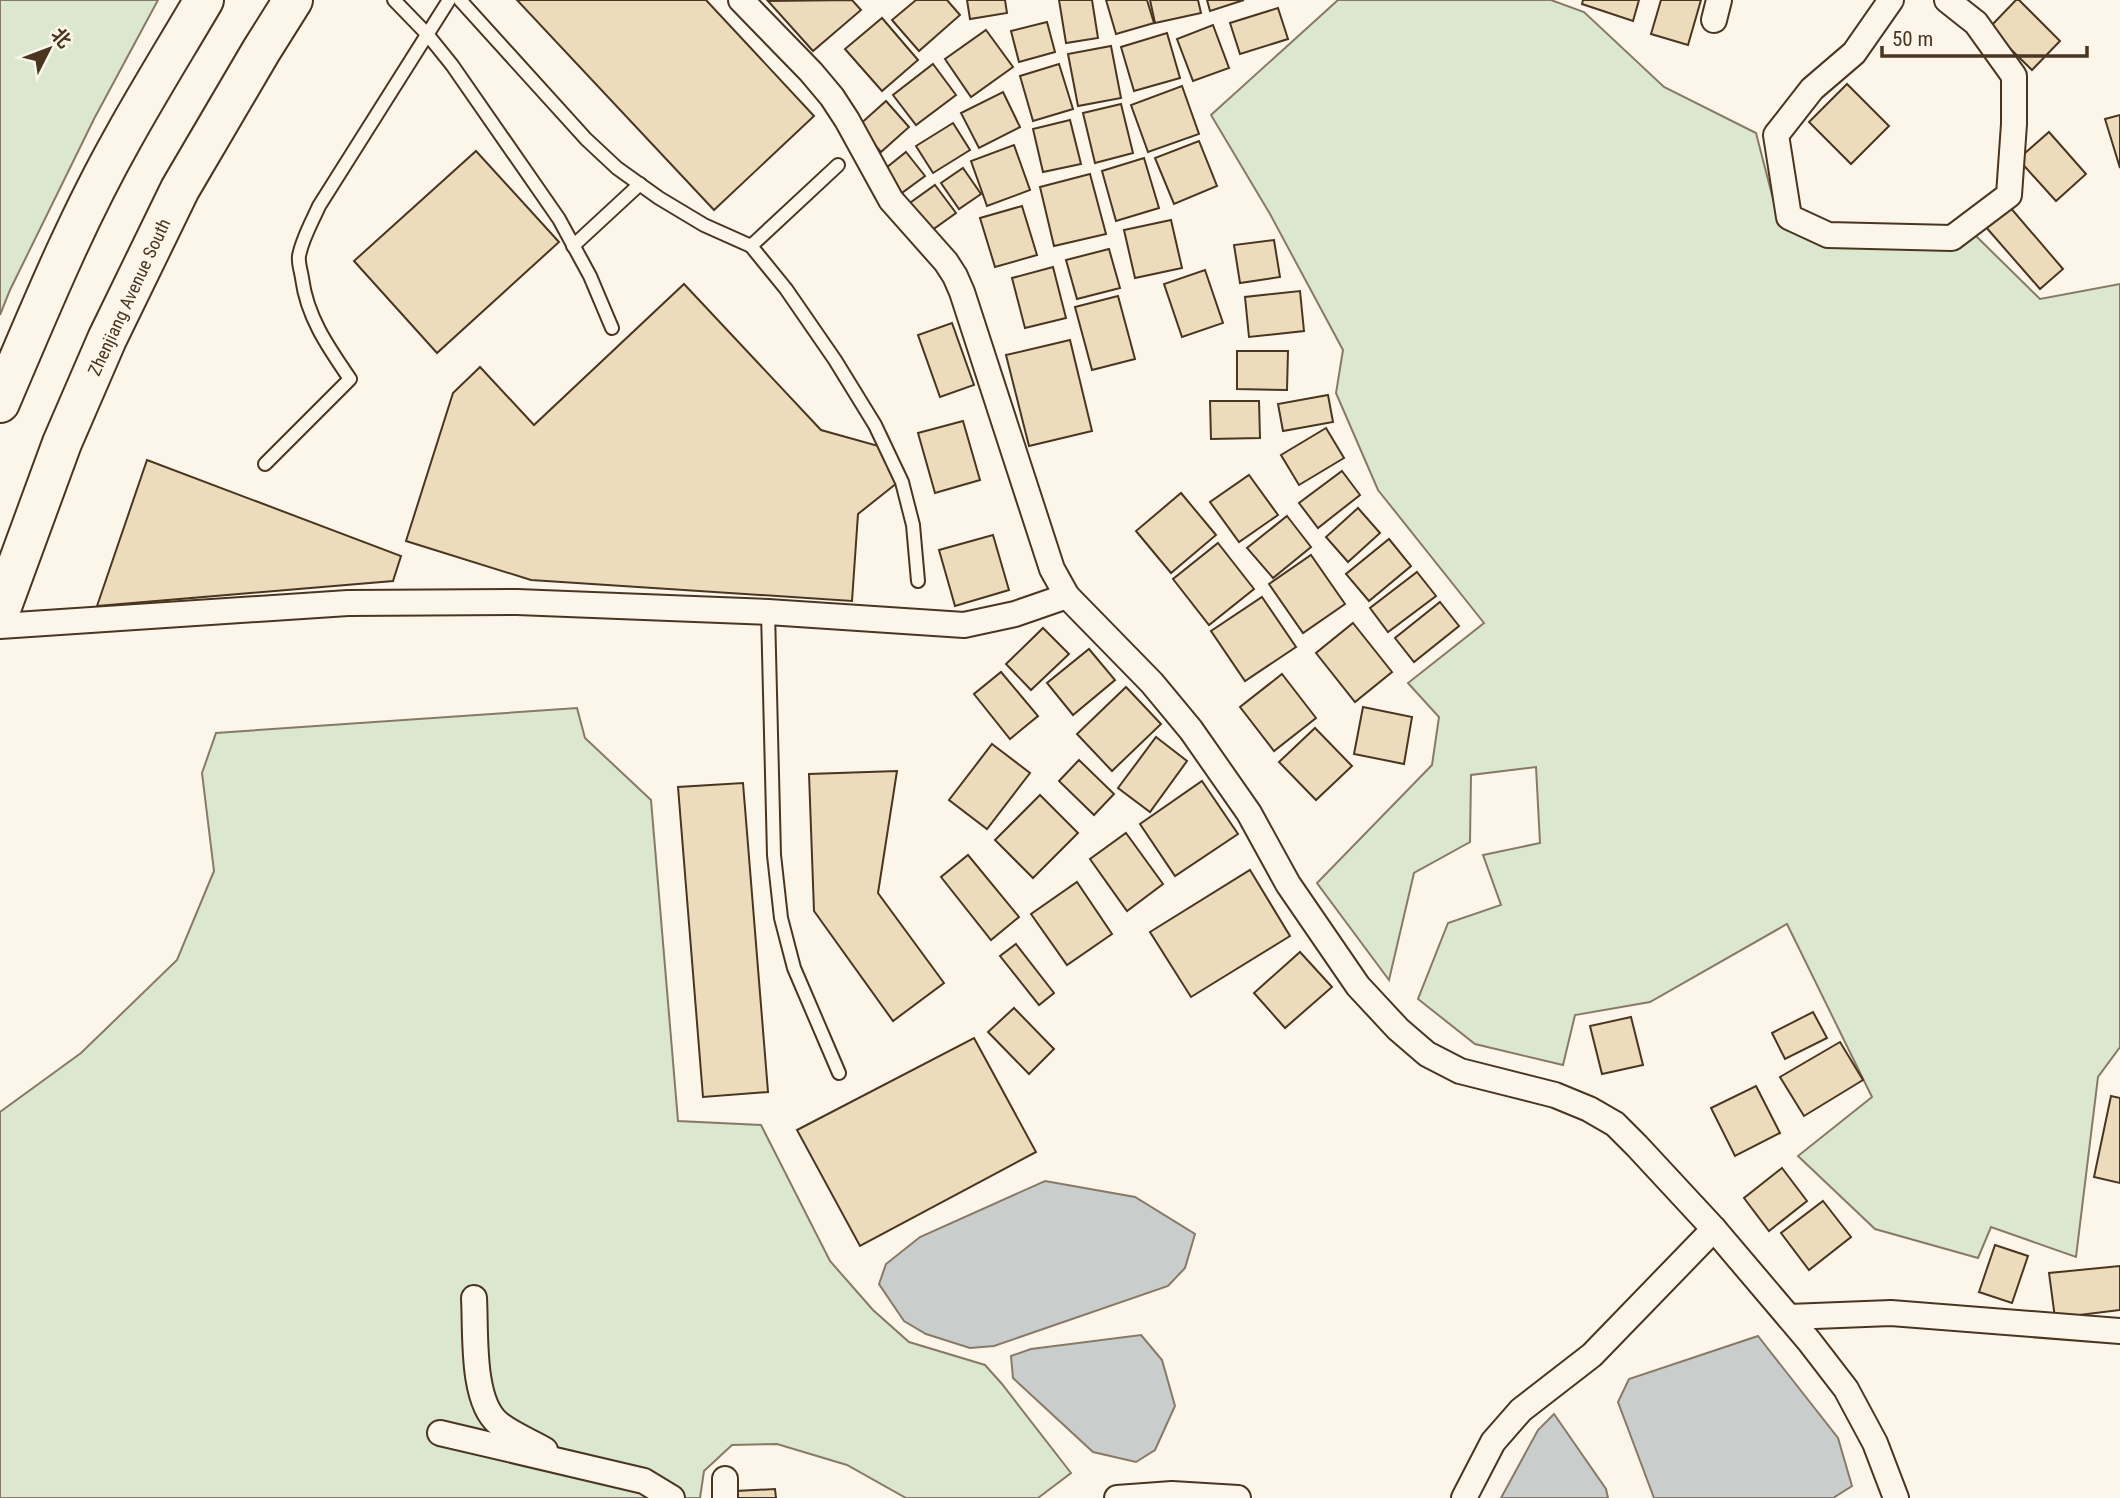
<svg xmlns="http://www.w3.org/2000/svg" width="2120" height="1498" font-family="'Roboto Condensed','Noto Sans SC',sans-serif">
	<rect width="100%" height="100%" fill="#fbf6e9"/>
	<!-- green -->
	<g fill="#dce7d0" stroke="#887966" stroke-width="2">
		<polygon points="0,0 158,0 94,119 10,290 0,315"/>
		<polygon points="1338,0 1551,0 1584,12 1664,87 1756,133 1779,222 1975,235 2040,299 2120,284 2120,1047 2098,1077 2076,1257 1991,1227 1978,1258 1875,1229 1798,1156 1872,1097 1787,924 1650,1002 1575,1015 1563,1065 1475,1044 1418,999 1448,923 1501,905 1483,855 1540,843 1536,767 1471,775 1470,842 1414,873 1389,980 1317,883 1432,765 1439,717 1408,683 1484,623 1378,490 1336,393 1343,350 1270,214 1211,115"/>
		<polygon points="577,708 585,738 651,800 678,1121 761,1125 830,1261 873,1310 909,1342 985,1365 1002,1384 1071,1473 1038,1498 906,1498 847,1465 777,1444 732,1445 704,1471 700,1498 0,1498 0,1112 81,1053 177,960 214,871 202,773 216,733"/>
	</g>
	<!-- water -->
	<g fill="#c9cecd" stroke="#887966" stroke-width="2">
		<polygon points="1045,1181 1135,1197 1195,1234 1185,1268 1168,1286 994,1346 970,1348 926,1334 904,1321 879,1284 886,1264 920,1237"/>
		<polygon points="1141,1335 1162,1360 1175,1406 1155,1450 1136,1462 1093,1452 1013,1378 1011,1356 1031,1349"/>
		<polygon points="1758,1336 1838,1438 1852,1486 1833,1498 1654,1498 1618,1402 1629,1379"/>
		<polygon points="1554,1414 1606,1489 1608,1498 1501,1498 1538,1430"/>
	</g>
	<!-- building -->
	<g fill="#ecdcbc" stroke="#4a3520" stroke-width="2">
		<polygon points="517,0 706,0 814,116 714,210"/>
		<polygon points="852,0 861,10 813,51 768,1"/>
		<polygon points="916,0 947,0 960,15 919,51 892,20"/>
		<polygon points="967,0 1005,0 1007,13 970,19"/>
		<polygon points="1059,0 1092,0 1098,38 1066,43"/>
		<polygon points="1106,0 1147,0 1154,23 1116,34"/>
		<polygon points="1150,0 1198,0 1201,13 1155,23"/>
		<polygon points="1207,0 1244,0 1210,11"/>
		<polygon points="1583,0 1639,0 1633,21 1582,4"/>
		<polygon points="1661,0 1701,0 1688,45 1651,34"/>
		<polygon points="2016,0 2019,0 2060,41 2032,70 1989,28"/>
		<polygon points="1278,8 1288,39 1240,54 1230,23"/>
		<polygon points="882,18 918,60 882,91 845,49"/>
		<polygon points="1047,22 1055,52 1019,62 1011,31"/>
		<polygon points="1213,25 1229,68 1193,81 1177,39"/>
		<polygon points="986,30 1013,67 971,97 945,59"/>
		<polygon points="1167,33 1180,78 1134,91 1121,47"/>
		<polygon points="1111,46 1121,98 1078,106 1068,54"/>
		<polygon points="933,64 956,95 916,125 893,95"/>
		<polygon points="1059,64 1073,109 1033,121 1020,76"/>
		<polygon points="1847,84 1889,126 1851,164 1809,122"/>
		<polygon points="1182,86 1199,134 1148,152 1131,105"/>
		<polygon points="1003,92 1020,127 979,148 961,113"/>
		<polygon points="886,101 909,127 881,152 858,126"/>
		<polygon points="1121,104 1133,153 1095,163 1083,113"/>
		<polygon points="2120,115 2120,168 2105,119"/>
		<polygon points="1070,120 1081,164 1043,172 1033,129"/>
		<polygon points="953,123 970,150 933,173 916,146"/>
		<polygon points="2049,132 2086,174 2056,201 2018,159"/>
		<polygon points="1199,141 1217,186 1174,204 1155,158"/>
		<polygon points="1014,145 1030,190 987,206 971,161"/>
		<polygon points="476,151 559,242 437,353 354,261"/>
		<polygon points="906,152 925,176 899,195 881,172"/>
		<polygon points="1144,158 1159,208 1116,221 1102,171"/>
		<polygon points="963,168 981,194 959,209 941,183"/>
		<polygon points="1090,174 1106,234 1054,246 1040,187"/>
		<polygon points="935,185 956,213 928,233 907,205"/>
		<polygon points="1022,206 1037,255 995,267 980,218"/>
		<polygon points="2009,206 2063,269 2040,289 1985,226"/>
		<polygon points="1171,220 1182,268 1135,278 1124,230"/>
		<polygon points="1274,240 1280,277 1240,283 1234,245"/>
		<polygon points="1109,249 1120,288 1077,299 1066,260"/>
		<polygon points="1053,267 1066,318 1025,328 1012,278"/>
		<polygon points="1205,270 1223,323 1182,337 1164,284"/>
		<polygon points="684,284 821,430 882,447 897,483 858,514 852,601 531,580 406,541 453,393 480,367 534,425"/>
		<polygon points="1300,291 1304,331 1249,337 1245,297"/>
		<polygon points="1118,296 1135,359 1092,370 1075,307"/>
		<polygon points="952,323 974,385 940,397 918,335"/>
		<polygon points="1070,340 1092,431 1029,446 1006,355"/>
		<polygon points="1237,351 1288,351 1287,390 1237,389"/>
		<polygon points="1328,395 1333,422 1283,431 1278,404"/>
		<polygon points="1210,401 1259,401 1260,438 1211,439"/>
		<polygon points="963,421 980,480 935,493 918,433"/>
		<polygon points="1326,428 1344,458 1299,485 1281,455"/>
		<polygon points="147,460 401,556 393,581 97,606"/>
		<polygon points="1342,471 1360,495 1318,528 1299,503"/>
		<polygon points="1249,475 1278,515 1239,542 1210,502"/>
		<polygon points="1181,493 1216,535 1171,573 1136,531"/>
		<polygon points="1358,508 1380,533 1348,562 1326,537"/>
		<polygon points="1287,516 1311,547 1273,578 1247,548"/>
		<polygon points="993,535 1009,590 955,606 939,550"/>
		<polygon points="1389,539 1411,566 1369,601 1346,574"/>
		<polygon points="1218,543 1254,589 1209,625 1173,579"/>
		<polygon points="1311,555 1345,604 1303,633 1269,584"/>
		<polygon points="1417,572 1436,596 1388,632 1370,608"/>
		<polygon points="1262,597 1296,647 1245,681 1211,631"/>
		<polygon points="1440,602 1459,626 1414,662 1395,638"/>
		<polygon points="1353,623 1392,672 1355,702 1316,653"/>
		<polygon points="1043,628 1069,654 1031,690 1006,664"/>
		<polygon points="1089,649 1115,680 1073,715 1047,683"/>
		<polygon points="1001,672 1038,716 1010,739 974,694"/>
		<polygon points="1282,674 1316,718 1274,751 1240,707"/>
		<polygon points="1126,687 1161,724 1112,771 1077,734"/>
		<polygon points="1363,707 1412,717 1404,764 1354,754"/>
		<polygon points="1315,728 1352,766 1316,800 1279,762"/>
		<polygon points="1156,737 1187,761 1150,812 1118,788"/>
		<polygon points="992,744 1030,773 987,829 949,800"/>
		<polygon points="1079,760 1114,794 1094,815 1059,781"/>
		<polygon points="897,771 878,893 944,983 893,1021 814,911 809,774"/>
		<polygon points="1202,781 1238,834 1175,876 1140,824"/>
		<polygon points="743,783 768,1092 703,1097 678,787"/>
		<polygon points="1040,795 1078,833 1033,878 995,840"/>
		<polygon points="1126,833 1163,884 1127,911 1090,859"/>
		<polygon points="968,855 1019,917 991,940 941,877"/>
		<polygon points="1250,870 1290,936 1191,997 1150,932"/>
		<polygon points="1077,882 1112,934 1067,965 1031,914"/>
		<polygon points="1016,944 1054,993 1039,1005 1000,956"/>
		<polygon points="1300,952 1332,987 1285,1028 1254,993"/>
		<polygon points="1014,1008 1054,1049 1029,1074 988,1032"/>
		<polygon points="1813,1012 1827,1038 1785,1059 1772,1033"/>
		<polygon points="1631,1017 1643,1065 1602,1074 1590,1026"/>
		<polygon points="974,1038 1036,1152 860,1246 797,1130"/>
		<polygon points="1840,1042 1863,1080 1804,1116 1780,1077"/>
		<polygon points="1756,1086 1780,1133 1735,1156 1711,1108"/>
		<polygon points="2111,1096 2120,1098 2120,1183 2094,1177"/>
		<polygon points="1782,1168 1807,1201 1769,1231 1744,1198"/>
		<polygon points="1823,1201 1851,1237 1809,1270 1781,1233"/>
		<polygon points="1995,1245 2028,1256 2012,1303 1979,1292"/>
		<polygon points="2120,1266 2120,1310 2055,1318 2049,1273"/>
		<polygon points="775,1489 776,1498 736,1498 736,1491"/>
	</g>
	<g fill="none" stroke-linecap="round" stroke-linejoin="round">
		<defs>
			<g id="lane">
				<polyline points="394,0 427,34 452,65 559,219 590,276 612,328"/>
				<polyline points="460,0 586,139 617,168 659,198 704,225 751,246 786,289 835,360 875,425 902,482 913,525 918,581"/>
				<polyline points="573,246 640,184"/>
				<polyline points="751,246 838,165"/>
				<path d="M 265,464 L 350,379 C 328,347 307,317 302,278 C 301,271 298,263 299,256 C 302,239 312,222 319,206 L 449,0"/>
				<polyline points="768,612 774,855 781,918 794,968 839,1073"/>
			</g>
			<g id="street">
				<polyline points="741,0 811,72 832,97 847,120 891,200 946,262 955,276 962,292 1052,569 1067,596 1152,683 1191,730 1249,813 1288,884 1358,986 1398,1029 1427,1054 1460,1071 1555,1095 1589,1109 1615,1124 1637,1146 1714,1229 1809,1341 1846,1389 1875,1443 1896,1498"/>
				<polyline points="1891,0 1854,53 1812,89 1776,135 1789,217 1828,235 1952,238 2009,195 2014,124 2014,76 1976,23 1947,0"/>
				<polyline points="1714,20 1719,0"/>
				<polyline points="0,626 348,603 517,602 768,612 964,625 1015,614 1067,596"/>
				<path d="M 474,1298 C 476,1332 471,1400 498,1423 C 511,1434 530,1441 545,1450"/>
				<polyline points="1789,1317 1891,1313 2120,1331"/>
				<polyline points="440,1433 644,1481 672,1498"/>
				<polyline points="725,1498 725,1479"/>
				<polyline points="1117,1498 1172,1494 1238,1498"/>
				<polyline points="1464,1498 1493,1442 1521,1410 1592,1355 1714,1229"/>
			</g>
			<g id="primary">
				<path d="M 0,403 C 38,314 75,223 123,138 C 149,91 177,46 204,0"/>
				<polyline points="0,612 62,443 107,339 180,189 261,51 293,0"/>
			</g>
		</defs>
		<!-- lane casing -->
		<use href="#lane" stroke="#4a3520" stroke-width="16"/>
		<!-- street casing -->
		<use href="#street" stroke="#4a3520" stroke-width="28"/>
		<!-- primary casing -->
		<use href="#primary" stroke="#4a3520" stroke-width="42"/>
		<!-- lane -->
		<use href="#lane" stroke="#fbf6e9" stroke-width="12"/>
		<!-- street -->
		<use href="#street" stroke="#fbf6e9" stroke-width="24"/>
		<!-- primary -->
		<use href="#primary" stroke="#fbf6e9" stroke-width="38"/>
	</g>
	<g text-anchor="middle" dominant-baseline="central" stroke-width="5" stroke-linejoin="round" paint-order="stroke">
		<!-- street labels -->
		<g font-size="18" fill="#4a3520" stroke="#fbf6e9">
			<text transform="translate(129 297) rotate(-65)">Zhenjiang Avenue South</text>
		</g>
	</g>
	<!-- north arrow -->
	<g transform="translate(49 49) rotate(48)" stroke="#fbf6e9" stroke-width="5" paint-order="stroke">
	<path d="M0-5L12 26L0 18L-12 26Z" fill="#4a3520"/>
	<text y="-10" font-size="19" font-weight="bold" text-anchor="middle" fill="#4a3520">北</text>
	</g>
	<!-- scale -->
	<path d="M1882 46v10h205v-10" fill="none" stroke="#4a3520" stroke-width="3.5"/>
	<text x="1892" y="46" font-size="21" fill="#4a3520" stroke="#fbf6e9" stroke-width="5" paint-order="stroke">50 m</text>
</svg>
